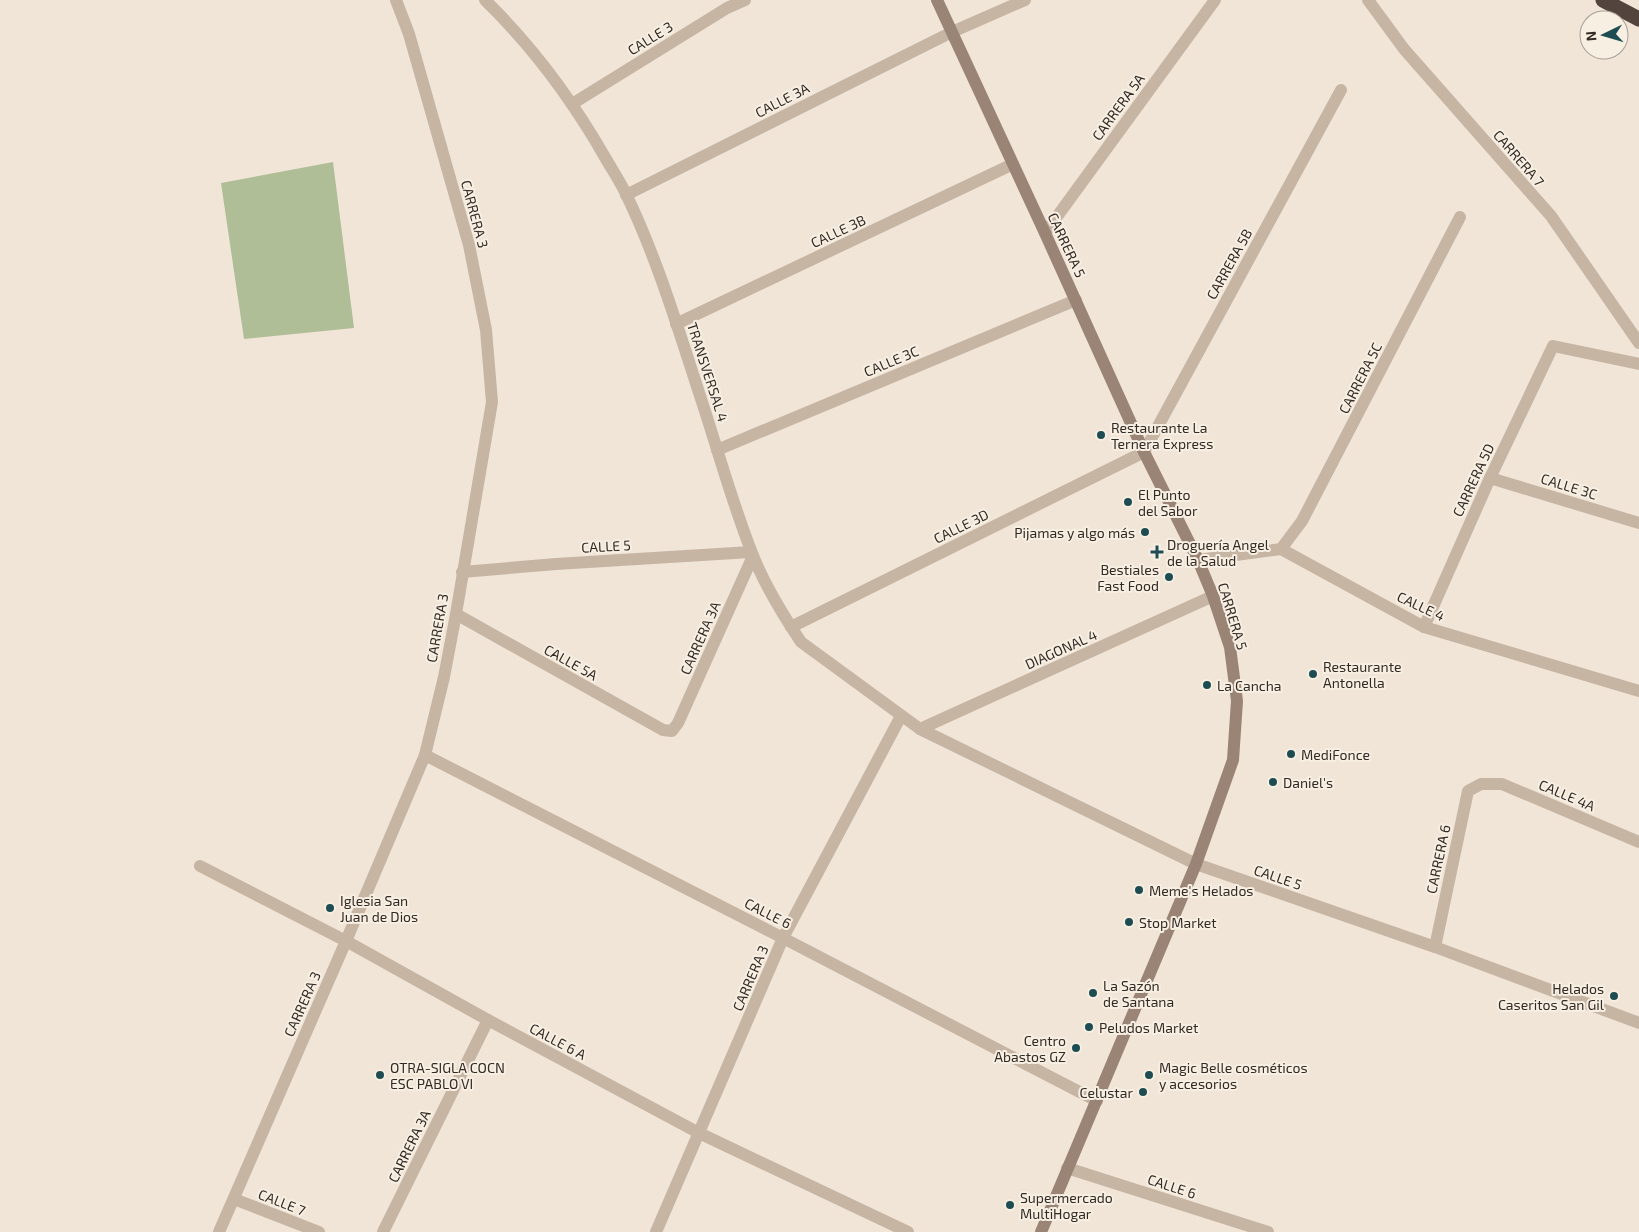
<svg xmlns="http://www.w3.org/2000/svg" width="1639" height="1232" font-family="'Exo 2',sans-serif">
	<rect width="100%" height="100%" fill="#f0e5d7"/>
	<!-- pitch -->
	<polygon fill="#b0be98" points="333,162 354,328 244,339 221,183"/>
	<g fill="none" stroke-linecap="round" stroke-linejoin="round">
		<!-- street -->
		<g stroke="#c7b5a4" stroke-width="12">
			<path d="M 485,0 C 533,47 573,101 606,159 C 613,171 621,183 627,196 C 659,263 680,335 703,405 C 719,454 733,505 752,553 C 764,584 783,615 801,642 L 920,729 L 1196,864 L 1435,947 L 1639,1023"/>
			<polyline points="1368,0 1404,49 1551,216 1639,343"/>
			<polyline points="572,104 727,8 745,0"/>
			<polyline points="626,195 952,32 1025,0"/>
			<polyline points="1045,233 1215,0"/>
			<polyline points="676,324 1013,164"/>
			<polyline points="717,450 1076,300"/>
			<polyline points="1490,478 1639,523"/>
			<polyline points="1281,549 1302,521 1460,217"/>
			<polyline points="1198,560 1281,549 1424,627 1639,691"/>
			<polyline points="462,572 556,564 751,552"/>
			<polyline points="456,614 663,730 672,731 678,723 753,556"/>
			<polyline points="791,627 1144,452 1341,90"/>
			<polyline points="1424,627 1490,478 1553,346 1639,364"/>
			<polyline points="920,729 1213,596"/>
			<polyline points="425,755 783,938 1097,1101"/>
			<polyline points="200,866 346,941 488,1020 699,1133 908,1232"/>
			<polyline points="1435,947 1468,791 1481,784 1502,784 1639,842"/>
			<polyline points="1067,1168 1268,1232"/>
			<polyline points="234,1199 319,1232"/>
			<polyline points="219,1232 346,941 425,755 444,677 456,614 492,402 486,330 469,245 409,34 396,0"/>
			<polyline points="383,1232 488,1020"/>
			<polyline points="656,1232 783,938 901,716"/>
		</g>
		<!-- secondary -->
		<polyline stroke="#9a8476" stroke-width="12" points="937,0 1045,233 1144,452 1198,560 1213,596 1230,647 1237,701 1233,760 1196,864 1041,1232"/>
		<!-- highway -->
		<polyline stroke="#53443d" stroke-width="15" points="1603,0 1639,19"/>
	</g>
	<!-- markers -->
	<g fill="#1d4d52" stroke="#f8efe3" stroke-width="2">
		<circle cx="1101" cy="435" r="5"/>
		<circle cx="1128" cy="502" r="5"/>
		<circle cx="1145" cy="532" r="5"/>
		<path d="M1154.5 544.5h5v5h5v5h-5v5h-5v-5h-5v-5h5z"/>
		<circle cx="1169" cy="577" r="5"/>
		<circle cx="1313" cy="674" r="5"/>
		<circle cx="1207" cy="685" r="5"/>
		<circle cx="1291" cy="754" r="5"/>
		<circle cx="1273" cy="782" r="5"/>
		<circle cx="1139" cy="890" r="5"/>
		<circle cx="330" cy="908" r="5"/>
		<circle cx="1129" cy="922" r="5"/>
		<circle cx="1093" cy="993" r="5"/>
		<circle cx="1614" cy="996" r="5"/>
		<circle cx="1089" cy="1027" r="5"/>
		<circle cx="1076" cy="1048" r="5"/>
		<circle cx="380" cy="1075" r="5"/>
		<circle cx="1149" cy="1075" r="5"/>
		<circle cx="1143" cy="1092" r="5"/>
		<circle cx="1010" cy="1205" r="5"/>
	</g>
	<g text-anchor="middle" dominant-baseline="central" stroke-width="4" stroke-linejoin="round" paint-order="stroke">
		<!-- street labels -->
		<g font-size="14" fill="#332a25" stroke="#f8efe3">
			<text transform="translate(650 38) rotate(-32)">CALLE 3</text>
			<text transform="translate(782 100) rotate(-27)">CALLE 3A</text>
			<text transform="translate(1118 107) rotate(-54)">CARRERA 5A</text>
			<text transform="translate(1519 158) rotate(49)">CARRERA 7</text>
			<text transform="translate(475 214) rotate(75)">CARRERA 3</text>
			<text transform="translate(838 231) rotate(-25)">CALLE 3B</text>
			<text transform="translate(1067 245) rotate(65)">CARRERA 5</text>
			<text transform="translate(1229 264) rotate(-61)">CARRERA 5B</text>
			<text transform="translate(891 361) rotate(-23)">CALLE 3C</text>
			<text transform="translate(708 372) rotate(72)">TRANSVERSAL 4</text>
			<text transform="translate(1360 378) rotate(-63)">CARRERA 5C</text>
			<text transform="translate(1473 480) rotate(-65)">CARRERA 5D</text>
			<text transform="translate(1569 486) rotate(17)">CALLE 3C</text>
			<text transform="translate(961 526) rotate(-26)">CALLE 3D</text>
			<text transform="translate(606 546) rotate(-3)">CALLE 5</text>
			<text transform="translate(1421 606) rotate(25)">CALLE 4</text>
			<text transform="translate(1233 616) rotate(73)">CARRERA 5</text>
			<text transform="translate(437 628) rotate(-80)">CARRERA 3</text>
			<text transform="translate(700 638) rotate(-66)">CARRERA 3A</text>
			<text transform="translate(1061 649) rotate(-24)">DIAGONAL 4</text>
			<text transform="translate(571 662) rotate(29)">CALLE 5A</text>
			<text transform="translate(1567 795) rotate(23)">CALLE 4A</text>
			<text transform="translate(1438 859) rotate(-78)">CARRERA 6</text>
			<text transform="translate(1278 877) rotate(19)">CALLE 5</text>
			<text transform="translate(768 913) rotate(27)">CALLE 6</text>
			<text transform="translate(750 978) rotate(-67)">CARRERA 3</text>
			<text transform="translate(302 1004) rotate(-66)">CARRERA 3</text>
			<text transform="translate(558 1041) rotate(28)">CALLE 6 A</text>
			<text transform="translate(409 1146) rotate(-64)">CARRERA 3A</text>
			<text transform="translate(1172 1186) rotate(18)">CALLE 6</text>
			<text transform="translate(282 1202) rotate(21)">CALLE 7</text>
		</g>
		<!-- poi labels -->
		<g font-size="14" fill="#332a25" stroke="#f8efe3" text-anchor="start">
			<text x="1111" y="427">Restaurante La<tspan x="1111" dy="16">Ternera Express</tspan></text>
			<text x="1138" y="494">El Punto<tspan x="1138" dy="16">del Sabor</tspan></text>
			<text x="1135" y="532" text-anchor="end">Pijamas y algo más</text>
			<text x="1167" y="544">Droguería Angel<tspan x="1167" dy="16">de la Salud</tspan></text>
			<text x="1159" y="569" text-anchor="end">Bestiales<tspan x="1159" dy="16">Fast Food</tspan></text>
			<text x="1323" y="666">Restaurante<tspan x="1323" dy="16">Antonella</tspan></text>
			<text x="1217" y="685">La Cancha</text>
			<text x="1301" y="754">MediFonce</text>
			<text x="1283" y="782">Daniel's</text>
			<text x="1149" y="890">Meme's Helados</text>
			<text x="340" y="900">Iglesia San<tspan x="340" dy="16">Juan de Dios</tspan></text>
			<text x="1139" y="922">Stop Market</text>
			<text x="1103" y="985">La Sazón<tspan x="1103" dy="16">de Santana</tspan></text>
			<text x="1604" y="988" text-anchor="end">Helados<tspan x="1604" dy="16">Caseritos San Gil</tspan></text>
			<text x="1099" y="1027">Peludos Market</text>
			<text x="1066" y="1040" text-anchor="end">Centro<tspan x="1066" dy="16">Abastos GZ</tspan></text>
			<text x="390" y="1067">OTRA-SIGLA COCN<tspan x="390" dy="16">ESC PABLO VI</tspan></text>
			<text x="1159" y="1067">Magic Belle cosméticos<tspan x="1159" dy="16">y accesorios</tspan></text>
			<text x="1133" y="1092" text-anchor="end">Celustar</text>
			<text x="1020" y="1197">Supermercado<tspan x="1020" dy="16">MultiHogar</tspan></text>
		</g>
	</g>
	<!-- north arrow -->
	<g transform="translate(1604 35) rotate(265)"><circle r="24" fill="#f8efe3" stroke="#a9a097"/>
	<path d="M0-4L9 19L0 12L-9 19Z" fill="#1d4d52"/>
	<text y="-8" font-size="14" font-weight="bold" text-anchor="middle" fill="#332a25">N</text>
	</g>
</svg>
